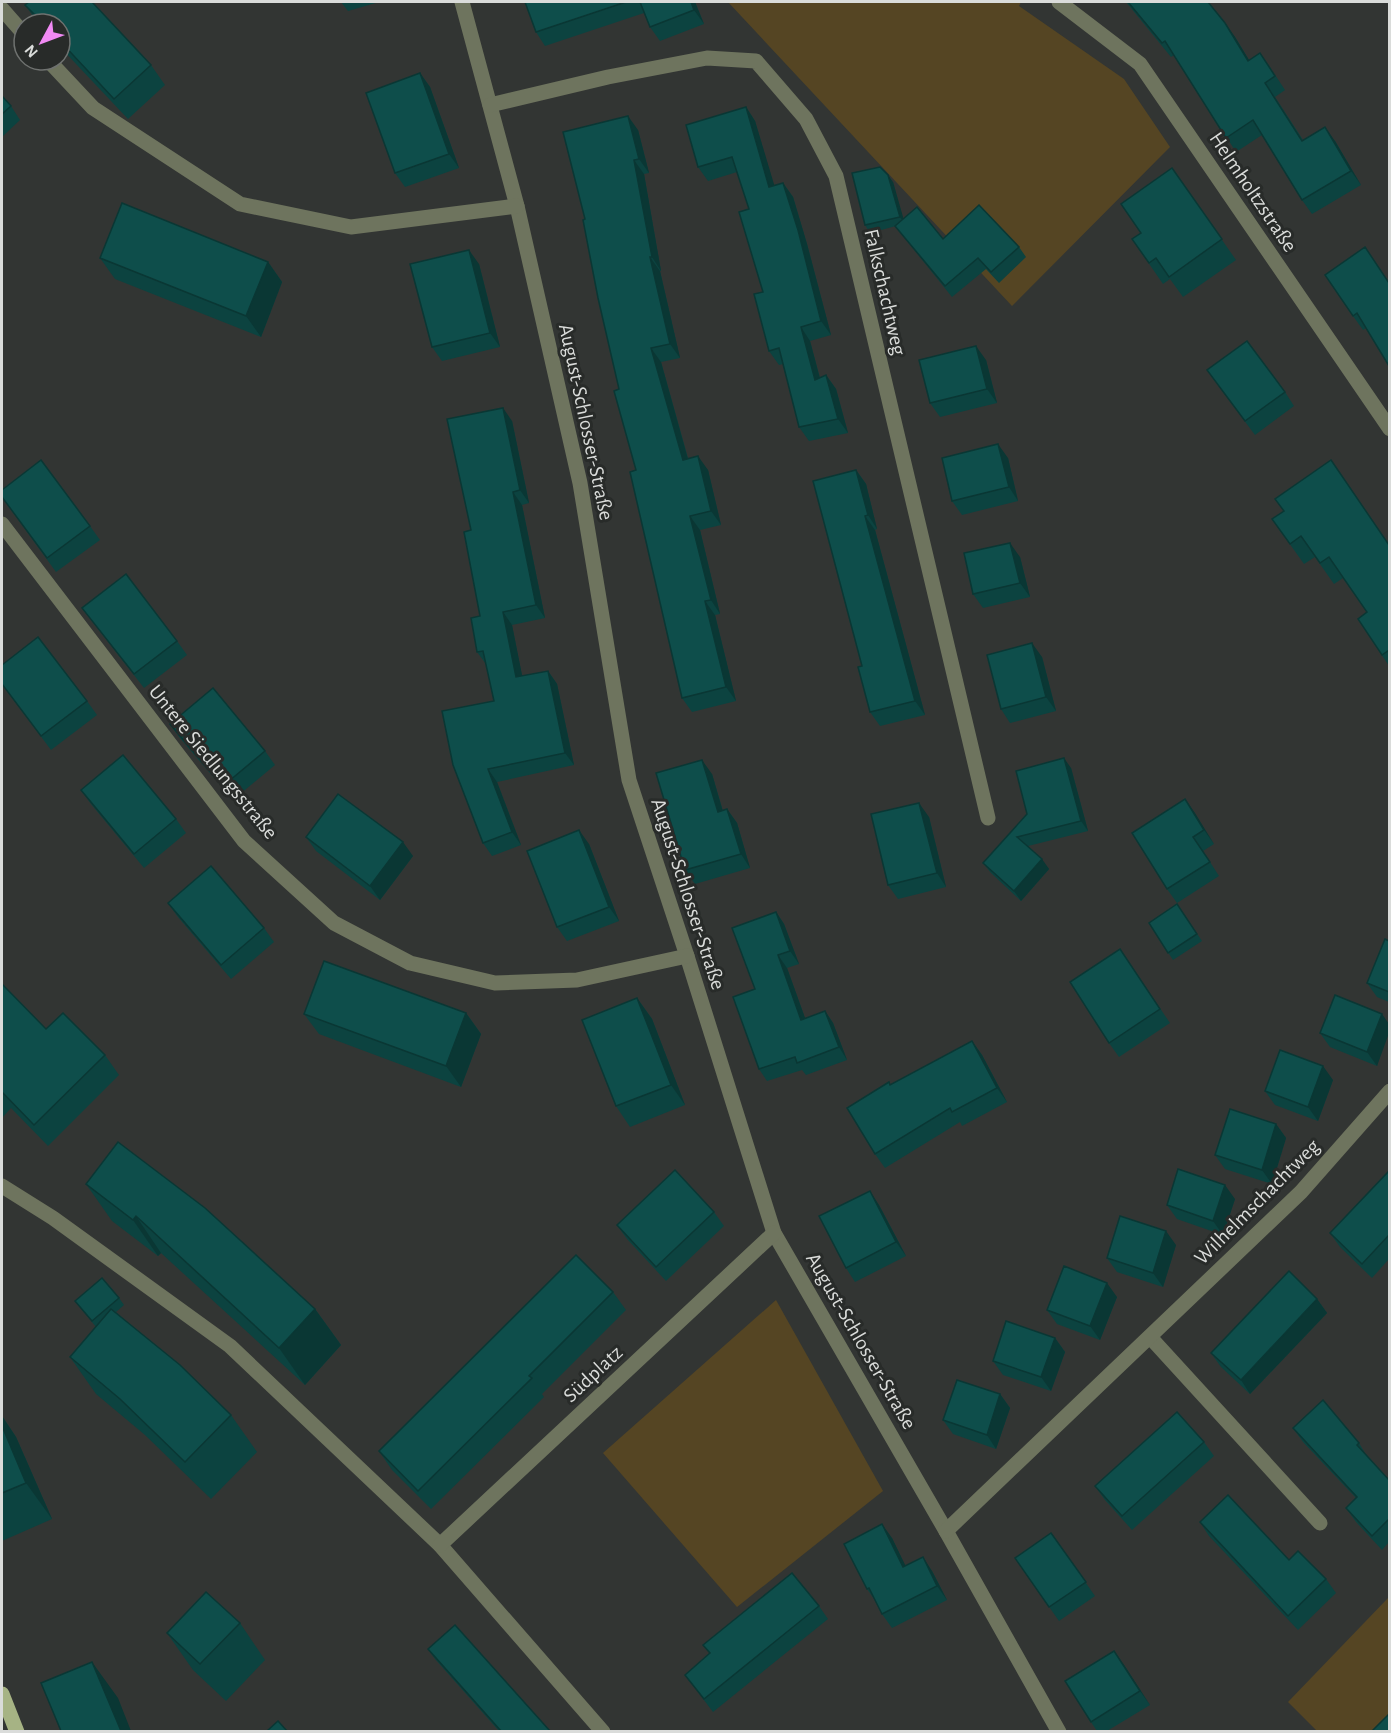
<svg xmlns="http://www.w3.org/2000/svg" width="1391" height="1733" font-family="'Alegreya Sans',sans-serif">
	<rect width="100%" height="100%" fill="#323533"/>
	<!-- green -->
	<g fill="#554523">
		<polygon points="728,2 1021,2 1019,6 1124,79 1170,147 1012,306"/>
		<polygon points="776,1300 883,1491 737,1607 603,1453"/>
		<polygon points="1389,1597 1389,1731 1317,1731 1288,1702"/>
	</g>
	<g fill="none" stroke-linecap="round" stroke-linejoin="round">
		<!-- minor -->
		<g stroke="#6e745e" stroke-width="15">
			<polyline points="462,2 517,206 580,483 629,780 687,956 774,1233 946,1531 1059,1732"/>
			<polyline points="1059,2 1140,64 1390,429"/>
			<polyline points="2,9 24,34"/>
			<polyline points="48,60 93,108 240,204 351,227 517,206"/>
			<polyline points="490,105 608,77 707,58 756,61 806,119 836,176 988,818"/>
			<polyline points="2,524 244,841 334,923 410,963 495,983 577,980 687,956"/>
			<polyline points="2,1186 53,1218 230,1346 440,1545 603,1732"/>
			<polyline points="1150,1337 1320,1523"/>
			<polyline points="946,1531 1301,1192 1390,1091"/>
			<polyline points="440,1545 774,1233"/>
		</g>
		<!-- major -->
		<polyline stroke="#a6b384" stroke-width="15" points="2,1694 17,1732"/>
	</g>
	<!-- wall -->
	<g fill="#0c4340">
		<polygon points="341,2 379,2 348,11"/>
		<polygon points="525,2 695,2 704,24 660,41 650,27 644,13 545,46 536,32"/>
		<polygon points="1126,2 1208,2 1235,37 1249,60 1260,53 1270,67 1285,90 1275,97 1303,140 1335,141 1361,185 1312,214 1302,200 1262,135 1236,152 1174,55 1171,57"/>
		<polygon points="25,5 151,65 165,85 128,119 60,47 60,24 39,24"/>
		<polygon points="420,73 430,87 459,168 405,187 395,173"/>
		<polygon points="2,96 11,106 20,120 2,137"/>
		<polygon points="746,107 755,121 774,186 783,183 793,197 807,244 831,335 810,341 820,378 826,375 836,389 848,433 809,441 799,427 783,364 779,365 769,351 763,292 749,209 737,172 708,181 698,167"/>
		<polygon points="638,130 649,173 644,174 661,271 660,271 680,358 661,362 688,458 708,470 721,525 700,530 720,614 715,615 736,701 692,712 682,698 585,219"/>
		<polygon points="1172,168 1236,260 1183,297 1170,279 1163,284 1132,239 1141,233"/>
		<polygon points="893,182 903,219 943,239 1019,247 1026,257 999,283 986,269 952,297 903,236 896,226 870,233 865,225"/>
		<polygon points="1365,247 1366,328 1363,330 1353,316"/>
		<polygon points="100,258 268,262 282,282 261,337 115,279"/>
		<polygon points="479,264 500,347 442,361 432,347"/>
		<polygon points="986,360 997,403 940,417 930,403"/>
		<polygon points="1217,384 1285,392 1294,406 1255,435"/>
		<polygon points="512,421 529,503 522,505 545,618 512,625 522,676 548,671 557,684 574,765 497,782 521,845 492,856 483,843 494,701 486,664 477,652 480,616"/>
		<polygon points="1008,458 1018,501 962,515 952,501"/>
		<polygon points="856,470 866,484 877,529 875,530 925,715 880,726 870,712 862,666"/>
		<polygon points="2,497 90,526 100,540 56,572"/>
		<polygon points="1272,519 1389,545 1389,666 1358,619 1367,612 1343,578 1334,584 1315,557 1304,564"/>
		<polygon points="1020,557 1030,597 983,608 973,594"/>
		<polygon points="82,608 177,641 187,655 144,688"/>
		<polygon points="1042,657 1056,711 1010,723 1001,709"/>
		<polygon points="2,684 87,701 97,715 51,750"/>
		<polygon points="170,724 265,751 275,765 233,800 180,738"/>
		<polygon points="1071,768 1088,831 1028,846 1049,869 1021,901 991,873 983,863"/>
		<polygon points="712,774 723,811 727,809 737,823 750,868 695,884 685,870"/>
		<polygon points="81,790 176,819 186,833 144,868 91,804"/>
		<polygon points="1185,799 1214,844 1203,851 1219,876 1177,903 1167,889"/>
		<polygon points="929,817 946,887 898,899 888,885"/>
		<polygon points="306,837 413,856 380,900 316,851"/>
		<polygon points="589,844 619,921 567,941 557,927"/>
		<polygon points="168,903 264,928 274,942 231,979 178,917"/>
		<polygon points="1177,904 1202,941 1173,960 1149,923"/>
		<polygon points="776,912 784,924 799,964 787,968 805,1018 825,1011 833,1023 847,1060 806,1075 802,1070 767,1081 759,1069 755,989"/>
		<polygon points="1389,941 1389,1002 1377,997 1367,983"/>
		<polygon points="1120,949 1170,1023 1119,1057 1109,1043"/>
		<polygon points="2,984 46,1029 105,1055 119,1075 48,1146 11,1108 2,1118"/>
		<polygon points="637,998 652,1019 685,1105 630,1127 616,1106"/>
		<polygon points="466,1013 481,1034 461,1087 319,1034 304,1014"/>
		<polygon points="1389,1024 1377,1066 1330,1047 1320,1033"/>
		<polygon points="972,1041 982,1055 1007,1102 962,1126 960,1122 885,1168 875,1154 891,1085"/>
		<polygon points="1333,1080 1318,1121 1275,1105 1265,1091"/>
		<polygon points="1276,1124 1286,1138 1272,1184 1225,1169 1215,1155"/>
		<polygon points="1389,1171 1389,1259 1372,1278 1340,1247 1330,1233"/>
		<polygon points="86,1184 315,1309 341,1345 305,1385 161,1253 158,1256 112,1221"/>
		<polygon points="1235,1199 1223,1235 1177,1219 1167,1205"/>
		<polygon points="879,1205 906,1256 855,1282 846,1268"/>
		<polygon points="714,1212 724,1226 666,1281 627,1239 617,1225"/>
		<polygon points="1176,1245 1163,1287 1117,1272 1107,1258"/>
		<polygon points="613,1292 626,1310 542,1394 544,1397 431,1509 392,1470 379,1451"/>
		<polygon points="1117,1297 1100,1340 1057,1324 1047,1310"/>
		<polygon points="119,1298 124,1305 116,1312 231,1415 257,1452 211,1499 145,1435 96,1394 70,1357 96,1327 75,1301"/>
		<polygon points="1317,1299 1327,1313 1250,1394 1221,1367 1211,1353"/>
		<polygon points="1055,1338 1065,1352 1051,1391 1003,1375 993,1361"/>
		<polygon points="1000,1394 1010,1408 996,1449 953,1434 943,1420"/>
		<polygon points="2,1416 16,1437 52,1519 2,1541"/>
		<polygon points="1293,1428 1359,1443 1368,1458 1389,1480 1389,1542 1382,1550 1356,1522 1346,1508 1356,1498 1303,1442"/>
		<polygon points="1204,1442 1214,1456 1132,1530 1105,1500 1095,1486"/>
		<polygon points="1200,1522 1289,1560 1326,1579 1336,1593 1298,1630 1209,1536"/>
		<polygon points="1051,1533 1095,1596 1059,1621 1015,1558"/>
		<polygon points="892,1538 905,1566 932,1571 947,1600 892,1628 882,1614 877,1603 867,1589"/>
		<polygon points="819,1606 828,1619 713,1712 685,1675 710,1654 703,1645"/>
		<polygon points="240,1623 265,1660 226,1701 193,1670 167,1633"/>
		<polygon points="428,1649 550,1731 499,1731 435,1659"/>
		<polygon points="1124,1665 1150,1705 1107,1731 1097,1731 1091,1722"/>
	</g>
	<!-- shaded-wall -->
	<g fill="#0a3734">
		<polygon points="691,2 695,2 704,24 694,10"/>
		<polygon points="1225,23 1235,37 1258,75 1248,61"/>
		<polygon points="420,73 430,87 459,168 449,154"/>
		<polygon points="746,107 755,121 779,201 769,187"/>
		<polygon points="628,116 638,130 649,173 639,159"/>
		<polygon points="1325,127 1335,141 1361,185 1351,171"/>
		<polygon points="634,160 644,174 661,271 652,257"/>
		<polygon points="888,175 893,182 905,224 900,217"/>
		<polygon points="783,183 793,197 807,244 831,335 821,321"/>
		<polygon points="469,250 479,264 500,347 490,333"/>
		<polygon points="650,257 660,271 680,358 670,344"/>
		<polygon points="268,262 282,282 261,337 246,316"/>
		<polygon points="801,327 810,341 824,394 815,380"/>
		<polygon points="976,346 986,360 997,403 987,389"/>
		<polygon points="651,348 661,362 692,474 683,460"/>
		<polygon points="826,375 836,389 848,433 838,419"/>
		<polygon points="503,408 512,421 529,503 520,490"/>
		<polygon points="998,444 1008,458 1018,501 1009,487"/>
		<polygon points="698,456 708,470 721,525 711,511"/>
		<polygon points="856,470 866,484 877,529 868,515"/>
		<polygon points="513,492 522,505 545,618 536,605"/>
		<polygon points="690,516 700,530 720,614 711,600"/>
		<polygon points="865,516 875,530 925,715 915,701"/>
		<polygon points="1010,543 1020,557 1030,597 1020,583"/>
		<polygon points="705,601 715,615 736,701 726,687"/>
		<polygon points="503,612 512,625 525,690 516,677"/>
		<polygon points="1032,643 1042,657 1056,711 1046,697"/>
		<polygon points="548,671 557,684 574,765 565,753"/>
		<polygon points="1064,758 1071,768 1088,831 1081,821"/>
		<polygon points="702,760 712,774 727,826 718,812"/>
		<polygon points="488,769 497,782 521,845 512,832"/>
		<polygon points="1185,799 1195,813 1214,844 1204,830"/>
		<polygon points="919,803 929,817 946,887 937,873"/>
		<polygon points="727,809 737,823 750,868 741,854"/>
		<polygon points="579,830 589,844 619,921 609,907"/>
		<polygon points="403,842 413,856 380,900 370,886"/>
		<polygon points="1042,859 1049,869 1021,901 1014,891"/>
		<polygon points="776,912 784,924 799,964 790,951"/>
		<polygon points="778,955 787,968 810,1032 801,1020"/>
		<polygon points="637,998 652,1019 685,1105 671,1085"/>
		<polygon points="825,1011 833,1023 847,1060 839,1047"/>
		<polygon points="466,1013 481,1034 461,1087 446,1066"/>
		<polygon points="1382,1014 1389,1024 1389,1033 1377,1066 1367,1052"/>
		<polygon points="972,1041 982,1055 1007,1102 997,1088"/>
		<polygon points="1323,1066 1333,1080 1318,1121 1308,1107"/>
		<polygon points="1276,1124 1286,1138 1272,1184 1262,1170"/>
		<polygon points="1225,1185 1235,1199 1223,1235 1213,1221"/>
		<polygon points="870,1191 879,1205 906,1256 896,1242"/>
		<polygon points="136,1216 161,1253 158,1256 133,1220"/>
		<polygon points="1166,1231 1176,1245 1163,1287 1153,1273"/>
		<polygon points="1107,1283 1117,1297 1100,1340 1090,1326"/>
		<polygon points="1317,1299 1327,1313 1250,1394 1241,1380"/>
		<polygon points="315,1309 341,1345 305,1385 279,1348"/>
		<polygon points="1055,1338 1065,1352 1051,1391 1041,1377"/>
		<polygon points="1000,1394 1010,1408 996,1449 987,1435"/>
		<polygon points="2,1416 16,1437 52,1519 26,1483 2,1426"/>
		<polygon points="882,1524 892,1538 913,1581 903,1567"/>
		<polygon points="923,1557 932,1571 947,1600 937,1586"/>
		<polygon points="1114,1651 1124,1665 1150,1705 1140,1691"/>
		<polygon points="92,1662 118,1698 131,1731 121,1731"/>
	</g>
	<!-- building -->
	<g fill="#0e4e4b" stroke="#0a3734" stroke-width="1.5">
		<polygon points="29,2 92,2 151,65 114,99 60,41 60,24 44,24 25,5"/>
		<polygon points="525,2 626,2 536,32"/>
		<polygon points="640,2 691,2 694,10 650,27"/>
		<polygon points="1128,2 1208,2 1225,23 1248,61 1260,53 1275,76 1265,83 1302,141 1325,127 1351,171 1302,200 1253,120 1226,138 1165,41 1162,43"/>
		<polygon points="420,73 449,154 395,173 366,93"/>
		<polygon points="2,96 11,106 2,114"/>
		<polygon points="746,107 769,187 783,183 798,230 821,321 801,327 815,380 826,375 838,419 799,427 779,348 769,351 754,294 763,292 739,212 749,209 732,157 698,167 686,125"/>
		<polygon points="628,116 639,159 634,160 652,257 650,257 670,344 651,348 683,460 698,456 711,511 690,516 711,600 705,601 726,687 682,698 630,472 636,470 614,391 619,389 598,298 583,220 585,219 563,132"/>
		<polygon points="880,167 888,175 900,217 865,225 852,173"/>
		<polygon points="1172,168 1222,239 1169,277 1156,258 1149,263 1132,239 1141,233 1121,204"/>
		<polygon points="122,203 268,262 246,316 100,258"/>
		<polygon points="979,205 1019,247 991,272 978,258 945,286 895,226 917,207 943,239"/>
		<polygon points="1365,247 1389,283 1389,366 1357,313 1353,316 1325,275"/>
		<polygon points="469,250 490,333 432,347 410,264"/>
		<polygon points="1247,341 1285,392 1245,421 1207,370"/>
		<polygon points="976,346 987,389 930,403 919,360"/>
		<polygon points="503,408 520,490 513,492 536,605 503,612 516,677 548,671 565,753 488,769 512,832 483,843 453,765 442,711 494,701 483,651 477,652 471,618 480,616 464,532 471,530 447,419"/>
		<polygon points="998,444 1009,487 952,501 942,458"/>
		<polygon points="41,460 90,526 47,558 2,497 2,490"/>
		<polygon points="1331,460 1389,545 1389,650 1382,655 1358,619 1367,612 1329,557 1320,563 1301,536 1290,544 1272,519 1284,511 1275,499"/>
		<polygon points="856,470 868,515 865,516 915,701 870,712 858,667 862,666 813,481"/>
		<polygon points="1010,543 1020,583 973,594 964,553"/>
		<polygon points="126,574 177,641 134,674 82,608"/>
		<polygon points="38,637 87,701 41,736 2,684 2,665"/>
		<polygon points="1032,643 1046,697 1001,709 987,655"/>
		<polygon points="213,688 265,751 223,786 170,724"/>
		<polygon points="123,755 176,819 134,854 81,790"/>
		<polygon points="1064,758 1081,821 1017,837 1042,859 1014,891 983,863 1027,814 1016,771"/>
		<polygon points="702,760 718,812 727,809 741,854 685,870 656,773"/>
		<polygon points="338,794 403,842 370,886 306,837"/>
		<polygon points="1185,799 1204,830 1193,837 1210,862 1167,889 1132,833"/>
		<polygon points="919,803 937,873 888,885 871,814"/>
		<polygon points="579,830 609,907 557,927 527,851"/>
		<polygon points="211,866 264,928 221,965 168,903"/>
		<polygon points="1177,904 1197,934 1168,953 1149,923"/>
		<polygon points="776,912 790,951 778,955 801,1020 825,1011 839,1047 797,1063 795,1057 759,1069 733,997 755,989 732,928"/>
		<polygon points="1385,939 1389,941 1389,992 1367,983"/>
		<polygon points="1120,949 1160,1009 1109,1043 1070,982"/>
		<polygon points="324,961 466,1013 446,1066 304,1014"/>
		<polygon points="2,984 46,1029 63,1013 105,1055 34,1125 2,1092"/>
		<polygon points="1335,995 1382,1014 1367,1052 1320,1033"/>
		<polygon points="637,998 671,1085 616,1106 582,1020"/>
		<polygon points="972,1041 997,1088 952,1112 950,1108 875,1154 847,1108 889,1082 890,1085"/>
		<polygon points="1280,1050 1323,1066 1308,1107 1265,1091"/>
		<polygon points="1230,1109 1276,1124 1262,1170 1215,1155"/>
		<polygon points="118,1142 205,1208 315,1309 279,1348 136,1216 133,1220 86,1184"/>
		<polygon points="1178,1169 1225,1185 1213,1221 1167,1205"/>
		<polygon points="675,1170 714,1212 656,1267 617,1225"/>
		<polygon points="1389,1171 1389,1235 1362,1264 1330,1233"/>
		<polygon points="870,1191 896,1242 846,1268 819,1216"/>
		<polygon points="1120,1216 1166,1231 1153,1273 1107,1258"/>
		<polygon points="576,1255 613,1292 529,1376 532,1378 418,1491 379,1451"/>
		<polygon points="1064,1266 1107,1283 1090,1326 1047,1310"/>
		<polygon points="1289,1271 1317,1299 1241,1380 1211,1353"/>
		<polygon points="102,1278 119,1298 92,1321 75,1301"/>
		<polygon points="111,1309 180,1365 231,1415 185,1462 120,1399 70,1357"/>
		<polygon points="1006,1321 1055,1338 1041,1377 993,1361"/>
		<polygon points="957,1380 1000,1394 987,1435 943,1420"/>
		<polygon points="1323,1400 1359,1443 1357,1445 1389,1480 1389,1519 1372,1536 1346,1508 1357,1497 1293,1428"/>
		<polygon points="1177,1412 1204,1442 1122,1516 1095,1486"/>
		<polygon points="2,1426 26,1483 2,1493"/>
		<polygon points="1228,1495 1289,1560 1298,1551 1326,1579 1288,1616 1200,1522"/>
		<polygon points="882,1524 903,1567 923,1557 937,1586 882,1614 869,1588 867,1589 844,1544"/>
		<polygon points="1051,1533 1086,1582 1049,1607 1015,1558"/>
		<polygon points="792,1573 819,1606 704,1699 685,1675 710,1653 703,1645"/>
		<polygon points="206,1592 240,1623 200,1664 167,1633"/>
		<polygon points="455,1625 550,1731 501,1731 428,1649"/>
		<polygon points="1114,1651 1140,1691 1091,1722 1065,1681"/>
		<polygon points="92,1662 121,1731 61,1731 41,1683"/>
		<polygon points="1389,1714 1389,1731 1372,1731"/>
		<polygon points="278,1721 287,1731 267,1731"/>
	</g>
	<g text-anchor="middle" dominant-baseline="central" stroke-width="6" stroke-linejoin="round" paint-order="stroke">
		<!-- street labels -->
		<g font-size="21" fill="#dadcda" stroke="#282b29">
			<text transform="translate(1253 192) rotate(56)">Helmholtzstraße</text>
			<text transform="translate(885 292) rotate(77)">Falkschachtweg</text>
			<text transform="translate(586 422) rotate(78)">August-Schlosser-Straße</text>
			<text transform="translate(213 762) rotate(51)">Untere Siedlungsstraße</text>
			<text transform="translate(688 894) rotate(72)">August-Schlosser-Straße</text>
			<text transform="translate(1257 1202) rotate(-45)">Wilhelmschachtweg</text>
			<text transform="translate(861 1341) rotate(60)">August-Schlosser-Straße</text>
			<text transform="translate(593 1374) rotate(-43)">Südplatz</text>
		</g>
	</g>
	<!-- border -->
	<rect width="1391" height="1733" fill="none" stroke="#dadcda" stroke-width="6"/>
	<!-- north arrow -->
	<g transform="translate(42 42) rotate(229)"><circle r="28" fill="#282b29" stroke="#6f7270" stroke-width="1.5"/>
	<path d="M0-4.5L10 22L0 15L-10 22Z" fill="#f18af4"/>
	<text y="-9" font-size="16" font-weight="bold" text-anchor="middle" fill="#dadcda">N</text>
	</g>
</svg>
